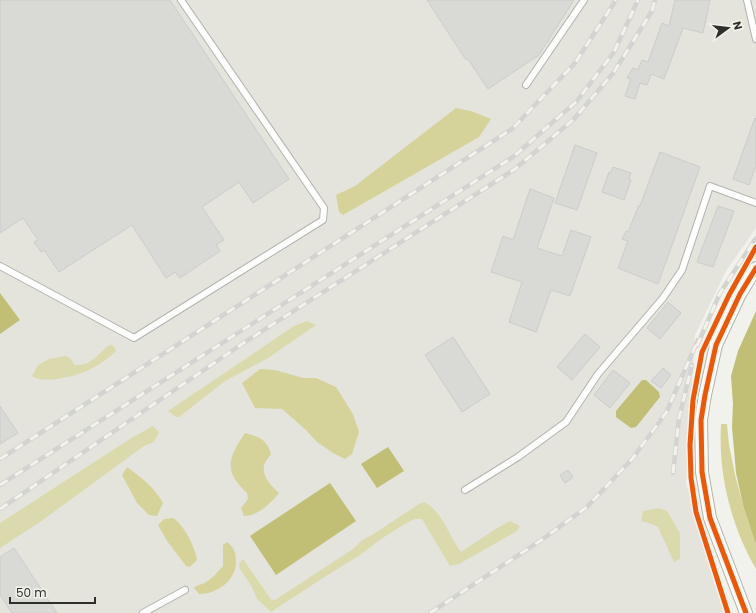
<svg xmlns="http://www.w3.org/2000/svg" width="756" height="613" font-family="Poppins,sans-serif">
	<rect width="100%" height="100%" fill="#f2f2ed"/>
	<!-- built -->
	<polygon fill="#e4e4dc" points="0,0 756,0 756,228 726,271 695,335 686,483 728,613 0,613"/>
	<!-- green -->
	<g fill="#dbdaad">
		<polygon points="307,321 316,325 268,358 225,381 179,417 176,417 168,411 294,326"/>
		<path d="M 109,345 L 114,346 L 116,351 C 107,360 96,367 84,372 C 72,377 42,384 32,376 L 38,365 L 49,359 L 66,356 L 70,358 L 75,365 C 91,366 98,354 109,345 Z"/>
		<polygon points="153,426 159,432 154,442 144,446 40,522 0,548 0,523 133,437"/>
		<path d="M 424,502 C 443,512 449,536 461,552 L 494,530 L 510,521 L 520,526 L 517,531 L 459,564 L 450,566 L 422,519 L 415,519 L 403,525 L 381,539 L 360,555 L 323,578 L 271,612 L 257,599 L 252,587 L 240,569 L 239,564 L 243,559 L 270,598 L 272,600 L 275,600 L 353,549 L 362,540 L 372,535 L 419,504 Z"/>
		<polygon points="659,508 667,511 680,533 680,559 674,562 658,527 649,523 641,521 643,511"/>
	</g>
	<!-- forest -->
	<g fill="#d5d39a">
		<polygon points="456,108 471,111 491,119 479,137 343,215 339,212 336,195 355,186"/>
		<polygon points="260,369 275,370 303,378 316,378 336,387 353,414 359,432 352,454 345,459 333,453 317,442 306,430 282,409 255,408 242,383"/>
		<path d="M 721,424 L 727,424 L 729,445 L 736,479 L 743,505 L 756,545 L 756,569 C 731,526 718,474 721,424 Z"/>
		<path d="M 245,433 C 259,437 267,439 271,454 C 269,457 265,462 264,465 C 262,477 271,486 279,493 C 271,503 258,516 244,516 L 241,508 L 248,499 L 247,493 C 223,471 228,458 245,433 Z"/>
		<path d="M 127,467 C 142,478 153,486 163,503 L 157,516 L 149,515 L 137,503 L 122,475 Z"/>
		<path d="M 173,518 C 184,525 195,547 197,560 L 190,567 L 186,566 L 167,541 L 158,525 L 164,519 Z"/>
		<path d="M 227,542 C 234,547 236,553 236,561 C 236,581 217,594 199,594 L 194,588 L 196,586 L 205,583 L 214,576 L 223,566 L 223,545 Z"/>
	</g>
	<!-- water -->
	<g fill="#c1be76">
		<polygon points="0,293 20,320 0,334"/>
		<polygon points="756,311 756,545 743,505 736,473 732,427 733,404 731,376 738,351"/>
		<polygon points="642,380 646,380 659,392 660,397 636,427 631,428 616,417 616,411"/>
		<polygon points="388,447 404,471 377,488 361,464"/>
		<polygon points="330,483 356,521 276,575 250,536"/>
	</g>
	<!-- building -->
	<g fill="#d9d9d6" stroke="#ccccc9">
		<polygon points="0,0 170,0 289,179 253,203 239,182 202,207 224,240 216,245 220,251 180,278 175,272 166,278 132,225 59,272 44,250 41,252 34,242 38,240 23,218 0,233"/>
		<polygon points="427,0 574,0 539,55 488,89 468,59 466,60"/>
		<polygon points="675,0 710,0 703,33 683,28 664,79 651,74 647,85 640,83 635,99 625,96 631,79 627,78 633,68 638,70 642,60 648,62 662,23 669,26"/>
		<polygon points="755,118 756,119 756,166 749,185 733,179"/>
		<polygon points="575,145 597,153 577,210 555,203"/>
		<polygon points="660,152 700,167 658,284 618,268 628,241 622,239 626,231 628,232 639,205 640,206"/>
		<polygon points="613,167 631,173 629,179 631,180 624,200 602,192 609,172 610,173"/>
		<polygon points="530,189 554,198 537,248 562,256 571,230 591,237 570,296 551,290 536,332 509,322 522,282 491,272 503,236 513,240"/>
		<polygon points="718,206 734,211 713,267 697,262"/>
		<polygon points="668,302 681,313 660,339 647,328"/>
		<polygon points="585,334 600,347 572,380 557,367"/>
		<polygon points="453,337 490,394 462,412 425,355"/>
		<polygon points="663,368 671,375 661,388 651,381"/>
		<polygon points="613,370 630,383 610,408 594,395"/>
		<polygon points="0,406 18,433 0,444"/>
		<polygon points="568,470 573,477 565,483 560,475"/>
		<polygon points="14,548 57,613 12,613 0,595 0,557"/>
	</g>
	<g fill="none" stroke-linecap="round" stroke-linejoin="round">
		<defs>
			<g id="lane">
				<polyline points="747,0 756,39"/>
				<polyline points="526,85 584,0"/>
				<polyline points="0,266 134,338 323,220 324,208 181,0"/>
				<polyline points="465,490 518,457 566,422 598,374 663,298 682,270 710,186 756,203"/>
				<polyline points="143,613 185,590"/>
			</g>
			<polyline id="street" points="746,613 710,518 702,472 701,420 705,395 716,345 740,294 756,268"/>
		</defs>
		<!-- lane casing -->
		<use href="#lane" stroke="#b2b2af" stroke-width="8"/>
		<!-- street casing -->
		<use href="#street" stroke="#b2b2af" stroke-width="14"/>
		<!-- lane -->
		<use href="#lane" stroke="#fdfdfc" stroke-width="6"/>
		<!-- street -->
		<use href="#street" stroke="#fdfdfc" stroke-width="12"/>
		<defs>
			<g id="rail">
				<polyline points="697,346 720,293 756,238"/>
				<polyline points="0,459 512,129 575,63 616,0"/>
				<polyline points="673,473 679,418 692,365"/>
				<polyline points="0,485 513,157 577,101 614,52 638,0"/>
				<polyline points="0,509 242,344 515,169 574,119 614,72 652,11 655,0"/>
				<polyline points="430,613 540,541 587,507 632,459 666,413 698,340"/>
			</g>
		</defs>
		<!-- rail casing -->
		<use href="#rail" stroke="#d3d3d1" stroke-width="4.5"/>
		<!-- rail -->
		<use href="#rail" stroke="#f3f3ec" stroke-width="3" stroke-dasharray="9" stroke-linecap="butt"/>
		<defs>
			<g id="cycleway">
				<polyline points="728,613 696,512 691,478 690,445 693,400 702,352 729,295 756,247"/>
				<polyline points="746,613 710,518 702,472 701,420 705,395 716,345 740,294 756,268"/>
			</g>
		</defs>
		<!-- cycleway casing -->
		<use href="#cycleway" stroke="#f3f3ec" stroke-width="8"/>
		<!-- cycleway -->
		<use href="#cycleway" stroke="#e8590c" stroke-width="5"/>
	</g>
	<!-- north arrow -->
	<g transform="translate(728 28) rotate(75)" stroke="#f3f3ec" stroke-width="3" paint-order="stroke">
	<path d="M0-3L7 15L0 10L-7 15Z" fill="#2e2e2c"/>
	<text y="-6" font-size="11" font-weight="bold" text-anchor="middle" fill="#2e2e2c">N</text>
	</g>
	<!-- scale -->
	<path d="M10 597v6h85v-6" fill="none" stroke="#2e2e2c" stroke-width="2"/>
	<text x="16" y="597" font-size="12" fill="#2e2e2c" stroke="#f3f3ec" stroke-width="3" paint-order="stroke">50 m</text>
</svg>
